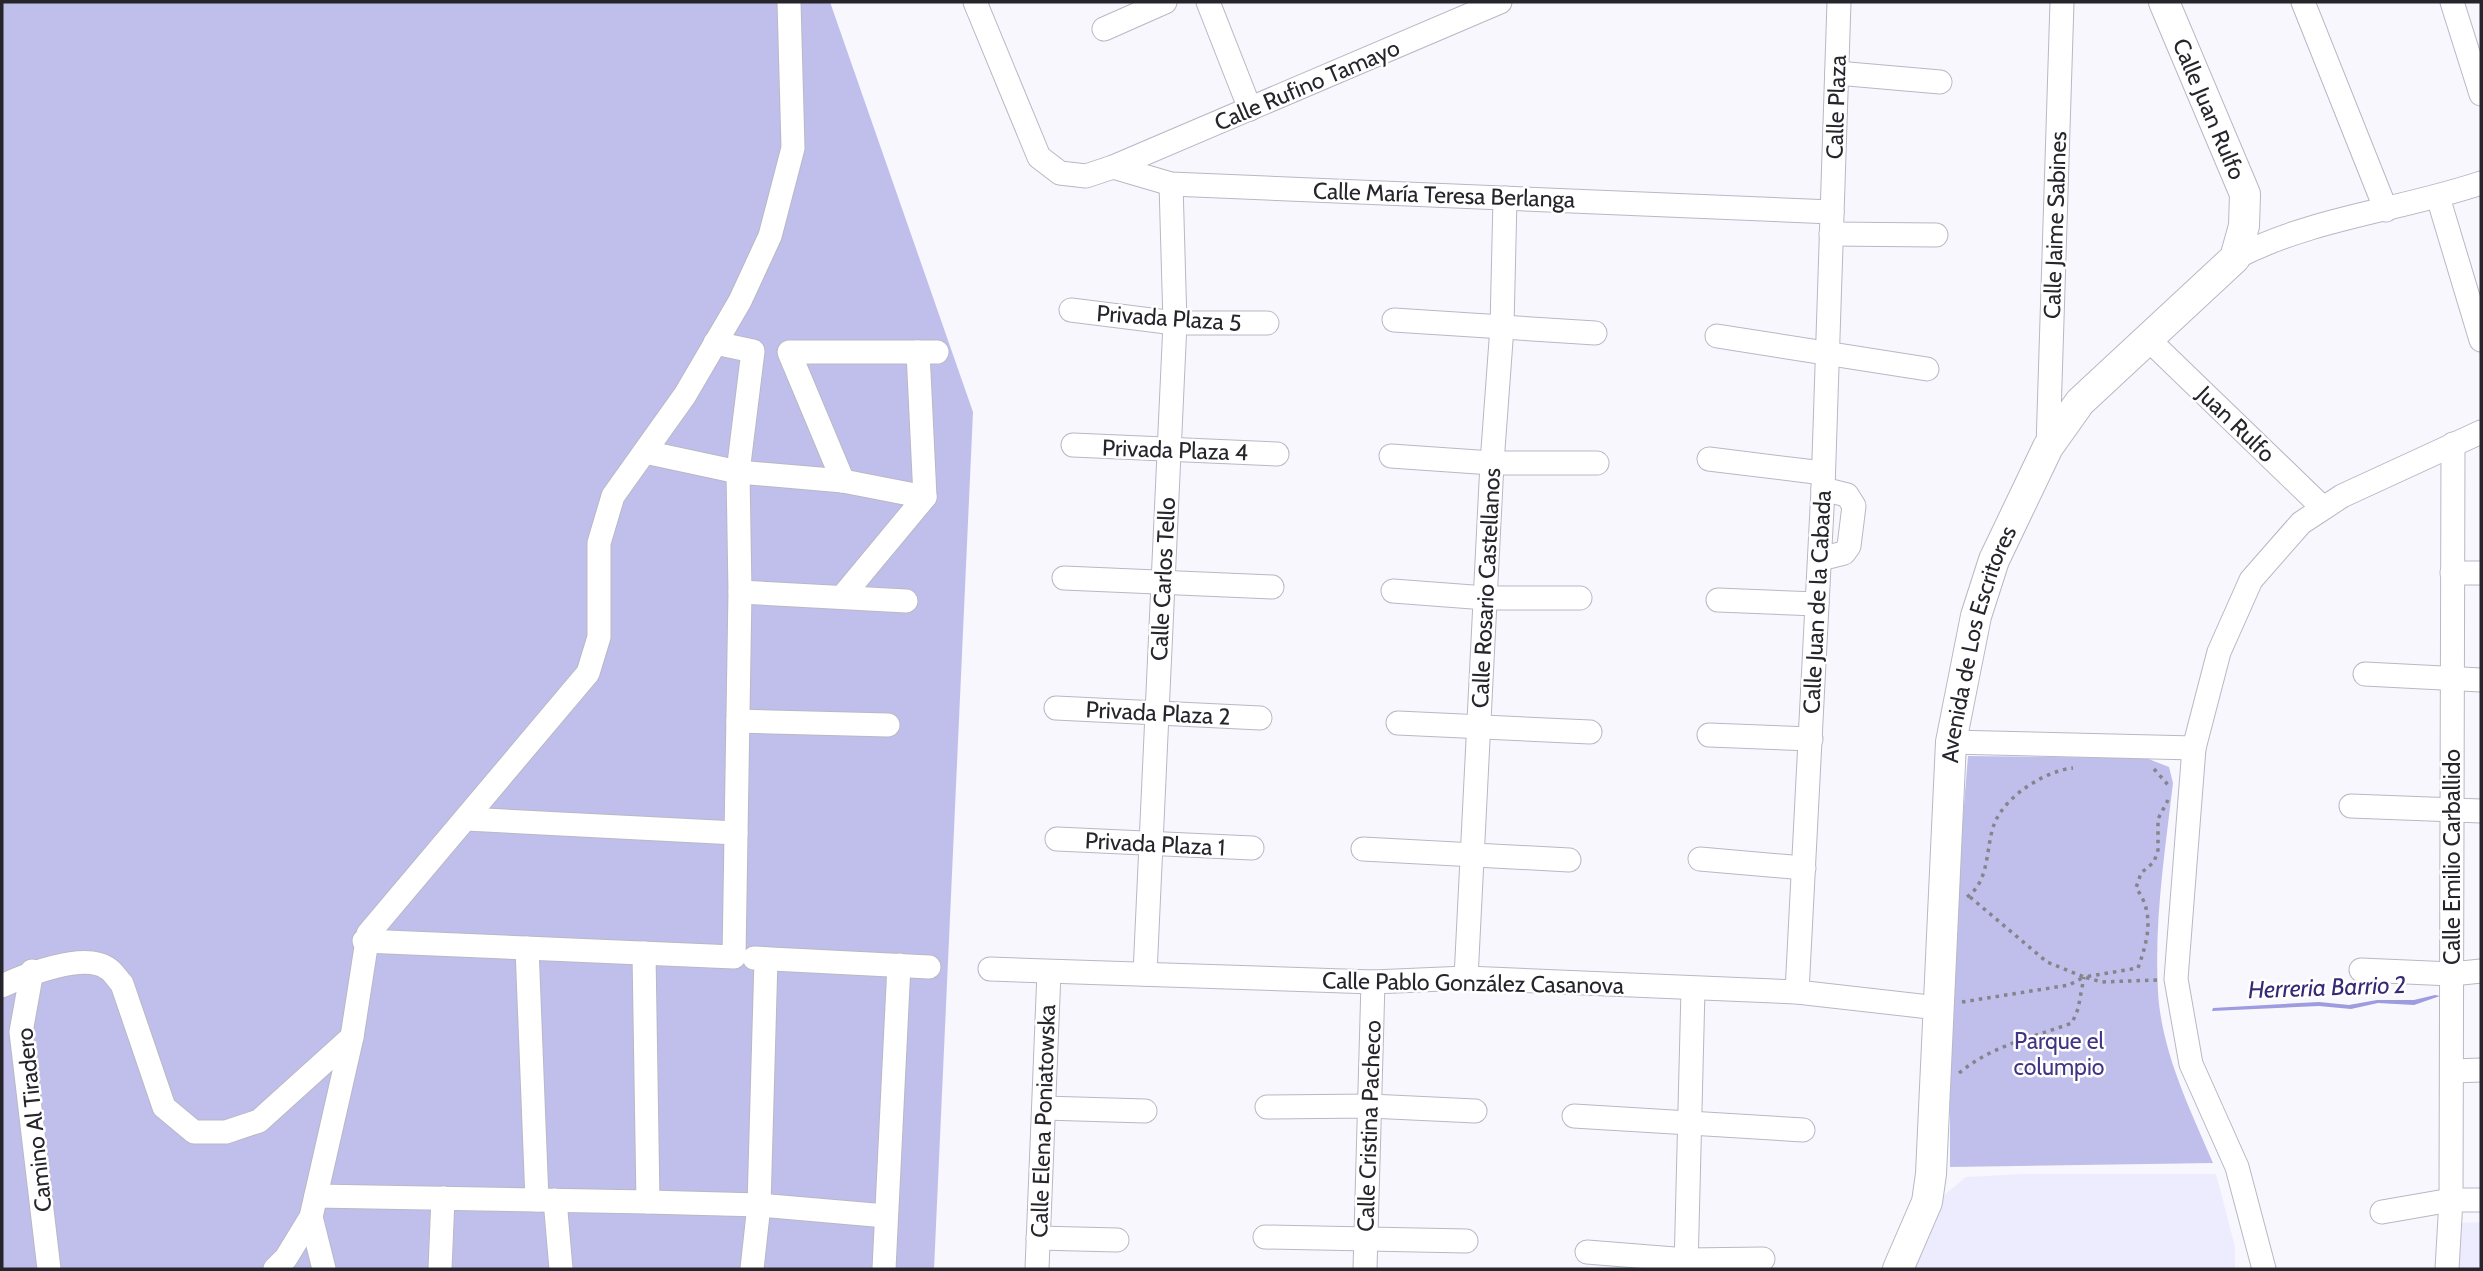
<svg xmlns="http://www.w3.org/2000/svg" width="2483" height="1271" font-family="Cabin,sans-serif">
	<rect width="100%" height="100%" fill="#f7f7fd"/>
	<!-- built -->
	<g fill="#ececfe">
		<polygon points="2025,1174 2216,1174 2235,1247 2235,1269 1911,1269 1944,1195 1966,1177"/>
		<polygon points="2481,1222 2481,1269 2460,1269 2458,1223"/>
	</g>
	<!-- green -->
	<g fill="#c0bfec">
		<polygon points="2,2 830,2 973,412 934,1269 2,1269"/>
		<path d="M 1968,756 L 2146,758 L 2169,767 L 2173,783 C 2165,851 2154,922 2158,991 C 2161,1051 2190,1109 2213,1163 L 1950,1167 L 1950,976 Z"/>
	</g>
	<!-- water -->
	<polygon fill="#9e9bde" points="2435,995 2440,996 2414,1005 2378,1003 2351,1009 2319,1006 2212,1011 2213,1008 2319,1002 2349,1005 2377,1000 2414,1000"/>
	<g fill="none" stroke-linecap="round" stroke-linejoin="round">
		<defs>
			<g id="minor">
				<polyline points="975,2 1039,157 1060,173 1086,176 1113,167 1171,184 1832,212"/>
				<polyline points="1208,2 1250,109"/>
				<polyline points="2303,2 2386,210"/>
				<polyline points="2452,2 2481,94"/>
				<polyline points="1104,29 1165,2"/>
				<polyline points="1837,73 1940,82"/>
				<polyline points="1113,167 1500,2"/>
				<polyline points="2438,197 2481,340"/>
				<polyline points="1831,234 1936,235"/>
				<path d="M 2235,258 C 2311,218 2401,210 2481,183"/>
				<polyline points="1071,310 1175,323 1267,323"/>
				<polyline points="1394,320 1595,333"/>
				<polyline points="1717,336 1927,369"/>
				<polyline points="2149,340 2322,507"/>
				<polyline points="918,352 925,497"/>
				<polyline points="1073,445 1277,454"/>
				<polyline points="2048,447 2062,2"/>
				<polyline points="645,452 738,472 843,481 925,497 842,597"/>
				<polyline points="1391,456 1492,463 1597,463"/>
				<polyline points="1709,459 1823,473"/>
				<polyline points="843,481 789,352 937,352"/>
				<polyline points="1820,559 1844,553 1849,546 1854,506 1847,495 1823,489"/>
				<polyline points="2452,573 2481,573"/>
				<polyline points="1064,578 1272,587"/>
				<polyline points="1393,591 1486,598 1580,598"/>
				<polyline points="740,592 906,601"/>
				<polyline points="1718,600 1817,604"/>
				<polyline points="2365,674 2481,680"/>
				<polyline points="1056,708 1260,718"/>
				<polyline points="738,721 888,725"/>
				<polyline points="1398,723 1590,732"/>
				<polyline points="1709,735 1811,739"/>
				<polyline points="1951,742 2194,748"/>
				<polyline points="2351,806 2481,811"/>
				<polyline points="466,819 736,833"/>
				<polyline points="1057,839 1252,848"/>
				<polyline points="1363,849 1569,860"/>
				<polyline points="1700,859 1804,868"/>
				<polyline points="364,941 734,957 740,592 738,472 753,351 715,343"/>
				<polyline points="527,948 537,1200"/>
				<polyline points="754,958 929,967"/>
				<polyline points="990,969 1373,982 1466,978 1797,992 1938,1008"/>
				<polyline points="2361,970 2452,974 2481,971"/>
				<polyline points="32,971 21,1032 49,1269"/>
				<polyline points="1145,974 1175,323 1171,184"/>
				<polyline points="1466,978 1492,463 1502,327 1505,198"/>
				<path d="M 2,986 C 25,975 84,952 107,968 C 113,971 117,979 122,984 L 164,1107 L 194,1132 L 226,1132 L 259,1121 L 352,1037"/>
				<polyline points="1797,992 1823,489 1839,2"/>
				<polyline points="2452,1071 2481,1070"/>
				<polyline points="1267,1107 1370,1106 1475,1111"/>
				<polyline points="1044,1108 1145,1111"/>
				<polyline points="1574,1116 1803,1130"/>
				<polyline points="316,1196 648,1202 644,953"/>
				<polyline points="555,1200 561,1269"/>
				<polyline points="648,1202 759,1205 886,1216"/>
				<polyline points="2382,1212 2451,1200 2481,1200"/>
				<polyline points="311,1217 324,1269"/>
				<polyline points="1265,1237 1466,1241"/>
				<polyline points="1038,1238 1117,1240"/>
				<polyline points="1587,1252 1687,1260 1763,1259"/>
				<polyline points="275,1269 286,1258 311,1217 352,1037 368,934 588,673 599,637 599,543 613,496 685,395 740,301 770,236 793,148 789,2"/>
				<polyline points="440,1269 443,1198"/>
				<polyline points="752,1269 759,1205 766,959"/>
				<polyline points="884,1269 899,965"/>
				<polyline points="1037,1269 1049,972"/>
				<polyline points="1365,1269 1373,982"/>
				<polyline points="1686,1269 1693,989"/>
				<polyline points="2264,1269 2237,1167 2191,1064 2176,979 2194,748 2219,652 2251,580 2301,523 2342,496 2481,432"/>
				<polyline points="2447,1269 2451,1200 2453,444"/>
			</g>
			<g id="major">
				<path id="s1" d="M 1898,1269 L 1927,1202 L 1931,1174 L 1951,742 L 1976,616 L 1994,560 L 2048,447 L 2080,402 L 2235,258 L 2244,226 L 2245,194 L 2164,2"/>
			</g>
		</defs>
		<!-- minor casing -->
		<use href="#minor" stroke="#b8b8c6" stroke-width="25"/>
		<!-- major casing -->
		<use href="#major" stroke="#b8b8c6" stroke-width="32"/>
		<!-- path -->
		<g stroke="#84848a" stroke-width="3.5" stroke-dasharray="3.5 5" stroke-linecap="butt">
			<polyline points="2154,769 2169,786"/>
			<path d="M 1967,897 C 1991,880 1985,846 1995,822 C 2007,795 2045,771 2073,768"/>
			<path d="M 1970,897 L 2047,962 L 2084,977 L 2138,968 C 2148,940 2155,913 2136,888 L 2141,873 L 2154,862 L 2158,850 L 2158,819 L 2168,800"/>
			<polyline points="1962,1002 2069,985 2084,977 2102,982 2157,980"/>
			<path d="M 1959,1073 C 1993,1045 2031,1038 2072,1023 L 2078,1009 L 2084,977"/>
		</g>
		<!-- minor -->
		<use href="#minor" stroke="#fff" stroke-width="23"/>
		<!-- major -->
		<use href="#major" stroke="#fff" stroke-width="30"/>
	</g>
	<g text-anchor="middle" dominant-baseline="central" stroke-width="5" stroke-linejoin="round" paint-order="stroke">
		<!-- street labels -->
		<g font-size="23" fill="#25252b" stroke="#fff">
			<text transform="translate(1307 85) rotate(-23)">Calle Rufino Tamayo</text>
			<text transform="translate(1836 107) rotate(-88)">Calle Plaza</text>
			<text transform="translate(2209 109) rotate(67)">Calle Juan Rulfo</text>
			<text transform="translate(1444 195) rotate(2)">Calle María Teresa Berlanga</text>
			<text transform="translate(2055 225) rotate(-88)">Calle Jaime Sabines</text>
			<text transform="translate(1169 318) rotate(4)">Privada Plaza 5</text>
			<text transform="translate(2236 424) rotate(44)">Juan Rulfo</text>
			<text transform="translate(1175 450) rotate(2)">Privada Plaza 4</text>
			<text transform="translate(1163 579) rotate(-87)">Calle Carlos Tello</text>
			<text transform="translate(1486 588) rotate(-87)">Calle Rosario Castellanos</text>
			<text transform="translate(1817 602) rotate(-87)">Calle Juan de la Cabada</text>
			<text stroke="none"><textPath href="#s1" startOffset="635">Avenida de Los Escritores</textPath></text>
			<text transform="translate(1158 713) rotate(3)">Privada Plaza 2</text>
			<text transform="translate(1155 844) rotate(3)">Privada Plaza 1</text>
			<text transform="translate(2452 857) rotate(-90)">Calle Emilio Carballido</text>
			<text transform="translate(1473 983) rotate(1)">Calle Pablo González Casanova</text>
			<text transform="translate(34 1120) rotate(-96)">Camino Al Tiradero</text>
			<text transform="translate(1043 1121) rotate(-88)">Calle Elena Poniatowska</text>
			<text transform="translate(1369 1126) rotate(-88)">Calle Cristina Pacheco</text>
		</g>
		<!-- park labels -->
		<g font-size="23" fill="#413583" stroke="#fff">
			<text x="2059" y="1041">Parque el<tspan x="2059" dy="26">columpio</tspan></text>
		</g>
		<!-- water labels -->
		<g font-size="24" font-style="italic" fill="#372976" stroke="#fff">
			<text transform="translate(2327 987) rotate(-2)">Herreria Barrio 2</text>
		</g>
	</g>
	<!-- border -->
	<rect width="2483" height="1271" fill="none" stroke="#25252b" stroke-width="7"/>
</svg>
